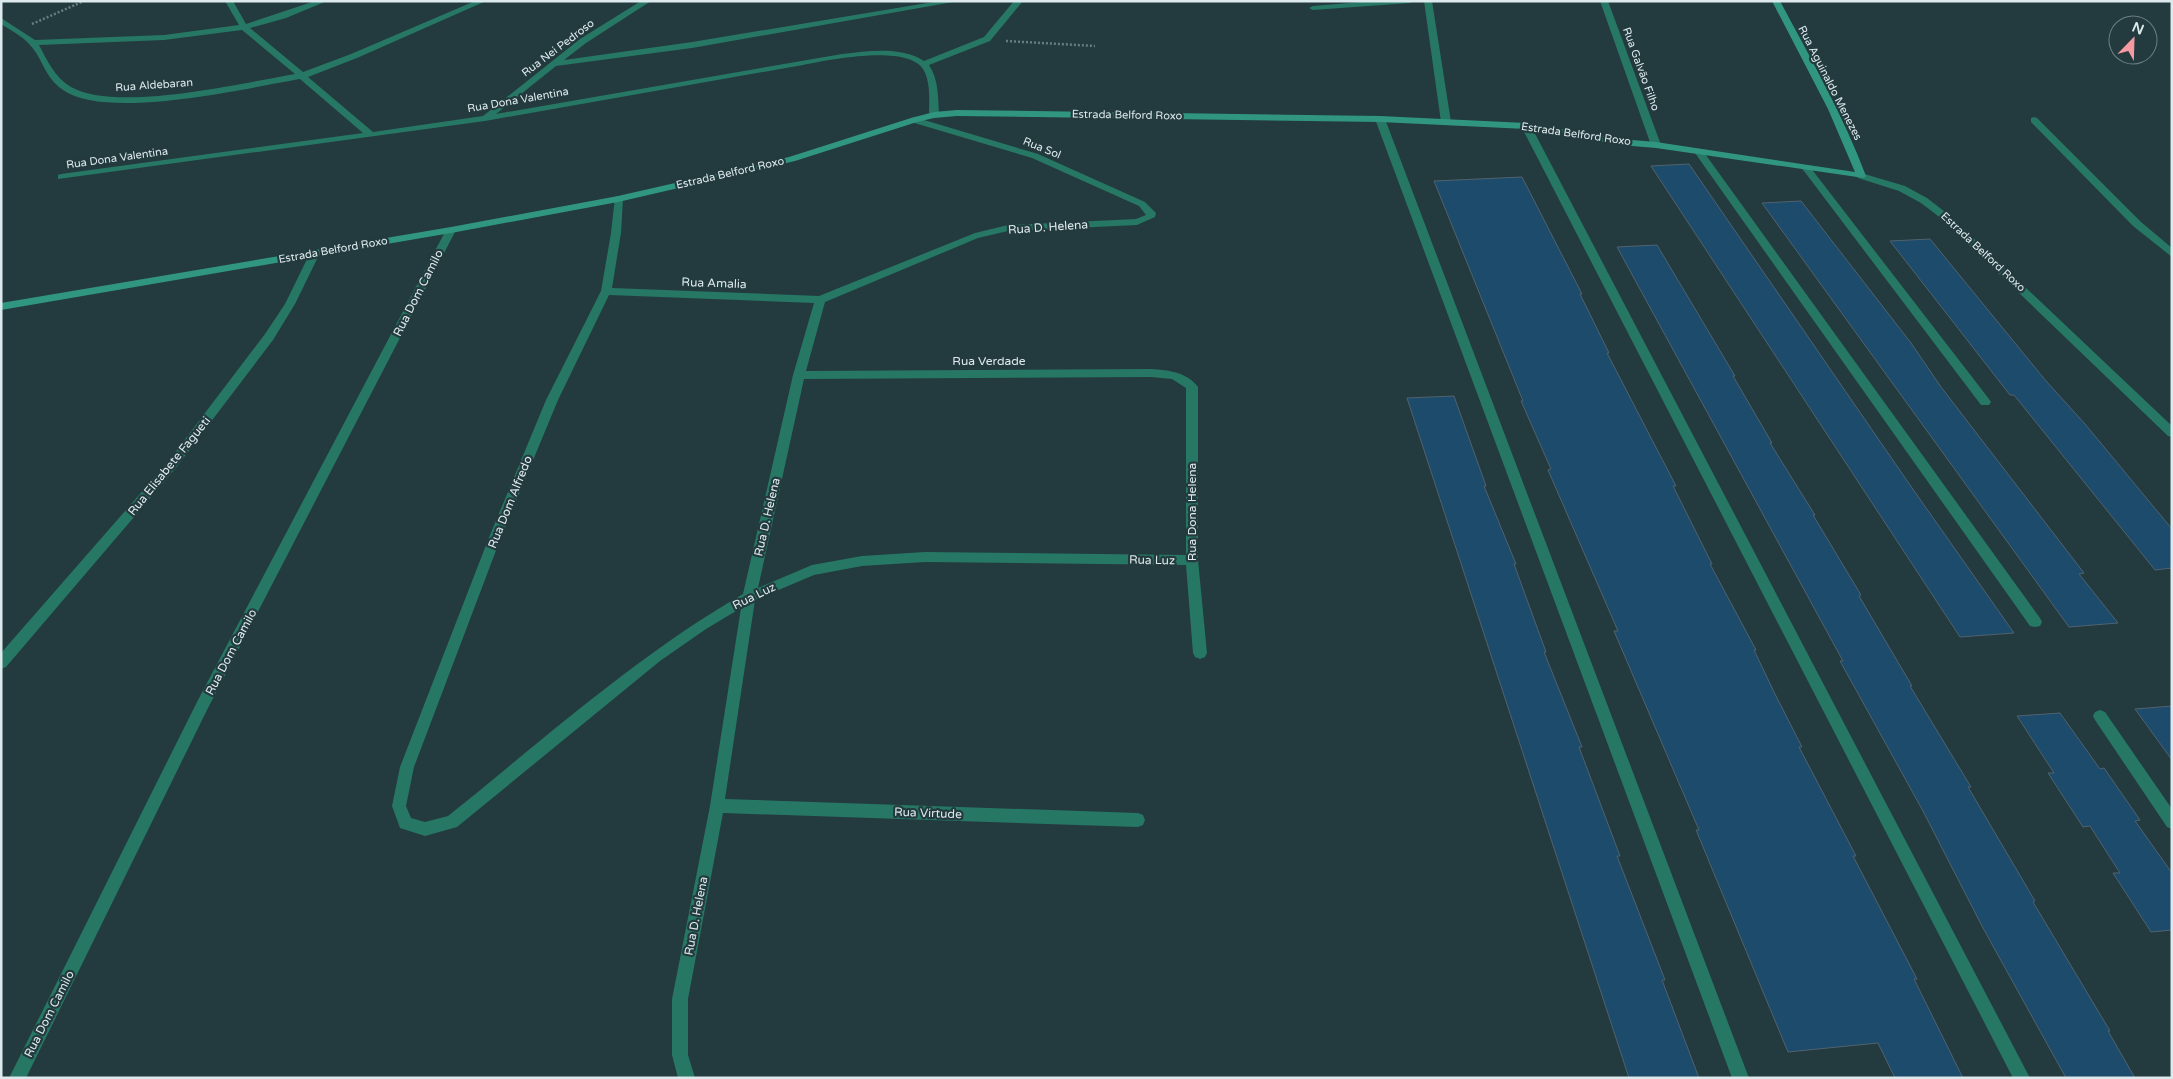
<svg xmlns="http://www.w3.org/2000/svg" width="2173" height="1079" font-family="'Varela Round',sans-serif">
	<rect width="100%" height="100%" fill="#233a3e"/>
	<!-- building -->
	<g fill="#1d4b6b" stroke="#51626f">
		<polygon points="1689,164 1910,485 2014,633 1960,637 1651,166"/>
		<polygon points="1522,177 1582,294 1580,294 1609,353 1607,353 1676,486 1673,486 1712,564 1710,564 1756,650 1754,650 1774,692 1802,747 1799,747 1856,856 1853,856 1917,979 1914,979 1963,1078 1895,1078 1878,1043 1788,1052 1696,830 1699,830 1614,631 1618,631 1548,470 1551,469 1521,401 1523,401 1434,181"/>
		<polygon points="1801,201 1911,343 1941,387 2084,573 2079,574 2118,623 2069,627 1762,203"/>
		<polygon points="1930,239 2046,381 2085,424 2172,529 2172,568 2155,570 2014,395 2010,395 1890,241"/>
		<polygon points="1657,245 1735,376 1733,376 1772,443 1770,443 1815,515 1813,515 1861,595 1859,596 1912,686 1910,686 1971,787 1968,787 2035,901 2033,902 2110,1031 2108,1031 2135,1078 2066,1078 1983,928 1923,811 1840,661 1843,661 1617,247"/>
		<polygon points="1454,396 1486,486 1484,486 1516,564 1514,564 1546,652 1544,652 1582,747 1579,747 1620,856 1617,856 1665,980 1662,980 1699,1078 1629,1078 1407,398"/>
		<polygon points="2172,706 2172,760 2135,709"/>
		<polygon points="2060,713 2100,769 2104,768 2140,820 2135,821 2172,873 2172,930 2151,932 2113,873 2120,873 2090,826 2083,827 2048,773 2054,773 2017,716"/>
	</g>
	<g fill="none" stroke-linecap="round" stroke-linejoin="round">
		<!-- path -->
		<g stroke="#697c80" stroke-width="2.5" stroke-dasharray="2 2" stroke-linecap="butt">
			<polyline points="32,24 84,1"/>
			<polyline points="1006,41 1095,46"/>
		</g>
		<!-- street -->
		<g fill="#277765" fill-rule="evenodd">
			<path d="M 225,1 L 233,1 L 246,24 L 315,1 L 327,1 L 286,18 L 250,28 L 303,72 L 351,54 L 475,1 L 486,1 L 357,58 L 308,77 L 373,132 L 483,116 L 580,39 L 641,1 L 651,1 L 586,43 L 564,60 L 692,42 L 939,1 L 959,1 L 692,48 L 556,66 L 496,114 L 842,54 C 869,51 901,46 924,61 L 984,37 L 1014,1 L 1023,1 L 990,41 L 929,65 C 939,80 938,98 939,115 L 934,118 L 929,115 C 929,101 931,82 923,69 C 906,44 829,60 803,65 L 485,121 L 58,179 L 58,175 L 61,174 L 363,133 L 300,79 C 247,88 106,121 63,90 C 44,77 43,58 29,44 C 22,36 10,30 1,24 L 1,18 L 35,40 L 164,35 L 239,25 ZM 242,30 L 295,74 C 242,83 116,113 71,87 C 55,78 47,60 39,45 L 164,40 Z"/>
			<polygon points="1373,1 1414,1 1410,3 1313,10 1309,8 1313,6"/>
			<polygon points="1424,1 1432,1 1451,122 1446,125 1441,122"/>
			<polygon points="1600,1 1608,1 1661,145 1659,147 1653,147 1651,145"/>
			<polygon points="1380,116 1385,119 1749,1078 1732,1078 1375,119"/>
			<path d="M 914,117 L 1038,154 L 1145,202 L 1156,213 L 1155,217 L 1137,225 L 1008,231 L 978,238 L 825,302 L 806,371 L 1151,369 C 1168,370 1187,372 1198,387 L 1198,560 L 1207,653 L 1205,657 L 1200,659 L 1195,657 L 1193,653 L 1186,565 L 925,562 L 862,566 L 814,575 L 755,600 L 725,799 L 1138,813 L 1143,815 L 1145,820 L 1143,825 L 1138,827 L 723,813 L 688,999 L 688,1055 L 695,1078 L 678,1078 L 672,1055 L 672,999 L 710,806 L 741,608 L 706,629 L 660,661 L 457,827 L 425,836 L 400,828 L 392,806 L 400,767 L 488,540 L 546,400 L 601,291 L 611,233 L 615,197 L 618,196 L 623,199 L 621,233 L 612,288 L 819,296 L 975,233 L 1008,225 L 1136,219 L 1146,215 L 1139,206 L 1032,158 L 911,122 L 909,120 ZM 609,295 L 814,303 L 793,375 L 743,594 C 636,656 544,739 448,816 L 425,822 L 411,818 L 406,806 L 414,767 L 500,540 L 558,400 ZM 1151,377 L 1172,379 L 1186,388 L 1186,555 L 925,552 L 862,556 L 812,565 L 758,588 L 804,379 Z"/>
			<polygon points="2034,117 2037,118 2141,222 2172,248 2172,257 2133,226 2031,122 2031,118"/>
			<polygon points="1526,123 1531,126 2030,1078 2013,1078 1521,126"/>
			<polygon points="1700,150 1703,151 2040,618 2042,622 2040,626 2035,627 2030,626 1695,153"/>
			<polygon points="1807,166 1810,167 1989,399 1991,402 1989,405 1981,405 1804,171 1802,169"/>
			<polygon points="1861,173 1905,186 1927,198 1949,215 2172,426 2172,437 2168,436 1942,219 1921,203 1899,191 1858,178 1856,176"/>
			<polygon points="451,227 456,230 208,708 26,1078 9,1078 198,700 446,230"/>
			<polygon points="315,250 320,253 295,304 273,340 175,469 6,667 1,669 1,653 167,463 265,334 285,304 310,253"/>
			<polygon points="2100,710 2105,712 2172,809 2172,829 2167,827 2095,720 2093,716 2095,712"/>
		</g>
		<!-- secondary -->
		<path fill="#319680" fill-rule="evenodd" d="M 1772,1 L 1780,1 C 1811,59 1843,115 1866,176 L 1864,178 L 1656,148 L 1620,145 L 1526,129 L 1380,122 L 957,116 L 934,118 L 917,122 L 795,161 L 618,202 L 451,233 L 1,310 L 1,303 L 451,227 L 618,196 L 789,157 L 911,118 L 934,112 L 957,110 L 1380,116 L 1526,123 L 1620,139 L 1656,142 L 1855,172 L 1828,109 Z"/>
	</g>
	<g text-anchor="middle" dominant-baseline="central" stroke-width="4.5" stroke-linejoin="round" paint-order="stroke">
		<!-- far-street labels -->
		<g font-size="11" fill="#ddeaed" stroke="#233a3e">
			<text transform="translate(558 48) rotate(-37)">Rua Nei Pedroso</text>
			<text transform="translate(1641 69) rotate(70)">Rua Galvão Filho</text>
			<text transform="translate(1830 83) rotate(63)">Rua Aguinaldo Menezes</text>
			<text transform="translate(154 85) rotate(-4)">Rua Aldebaran</text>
			<text transform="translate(518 100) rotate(-10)">Rua Dona Valentina</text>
			<text transform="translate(1127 115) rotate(1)">Estrada Belford Roxo</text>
			<text transform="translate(1576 134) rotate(8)">Estrada Belford Roxo</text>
			<text transform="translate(1042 148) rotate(22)">Rua Sol</text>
			<text transform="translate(117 158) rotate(-8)">Rua Dona Valentina</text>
			<text transform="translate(730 173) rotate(-13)">Estrada Belford Roxo</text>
			<text transform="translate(333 250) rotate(-10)">Estrada Belford Roxo</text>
			<text transform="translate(1983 252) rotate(43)">Estrada Belford Roxo</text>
		</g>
		<!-- street labels -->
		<g font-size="12" fill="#ddeaed" stroke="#233a3e">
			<text transform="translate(1048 227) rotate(-4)">Rua D. Helena</text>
			<text transform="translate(714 283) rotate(2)">Rua Amalia</text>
			<text transform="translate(418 293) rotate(-63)">Rua Dom Camilo</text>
			<text x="989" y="361">Rua Verdade</text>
			<text transform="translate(169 466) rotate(-51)">Rua Elisabete Fagueti</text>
			<text transform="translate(510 502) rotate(-68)">Rua Dom Alfredo</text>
			<text transform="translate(1192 512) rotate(-90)">Rua Dona Helena</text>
			<text transform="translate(767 517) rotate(-77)">Rua D. Helena</text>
			<text transform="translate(1152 560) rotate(1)">Rua Luz</text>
			<text transform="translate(754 596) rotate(-26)">Rua Luz</text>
			<text transform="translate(231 652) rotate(-62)">Rua Dom Camilo</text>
			<text transform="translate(928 813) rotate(2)">Rua Virtude</text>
			<text transform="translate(696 916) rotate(-79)">Rua D. Helena</text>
			<text transform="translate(49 1014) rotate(-63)">Rua Dom Camilo</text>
		</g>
	</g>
	<!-- border -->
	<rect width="2173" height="1079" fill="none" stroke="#ddeaed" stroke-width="5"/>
	<!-- north arrow -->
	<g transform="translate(2133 40) rotate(23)"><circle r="24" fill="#233a3e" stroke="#6d8084"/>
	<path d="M0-4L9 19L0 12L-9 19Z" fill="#f49aa0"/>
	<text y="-8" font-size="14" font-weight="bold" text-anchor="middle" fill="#ddeaed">N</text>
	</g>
</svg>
